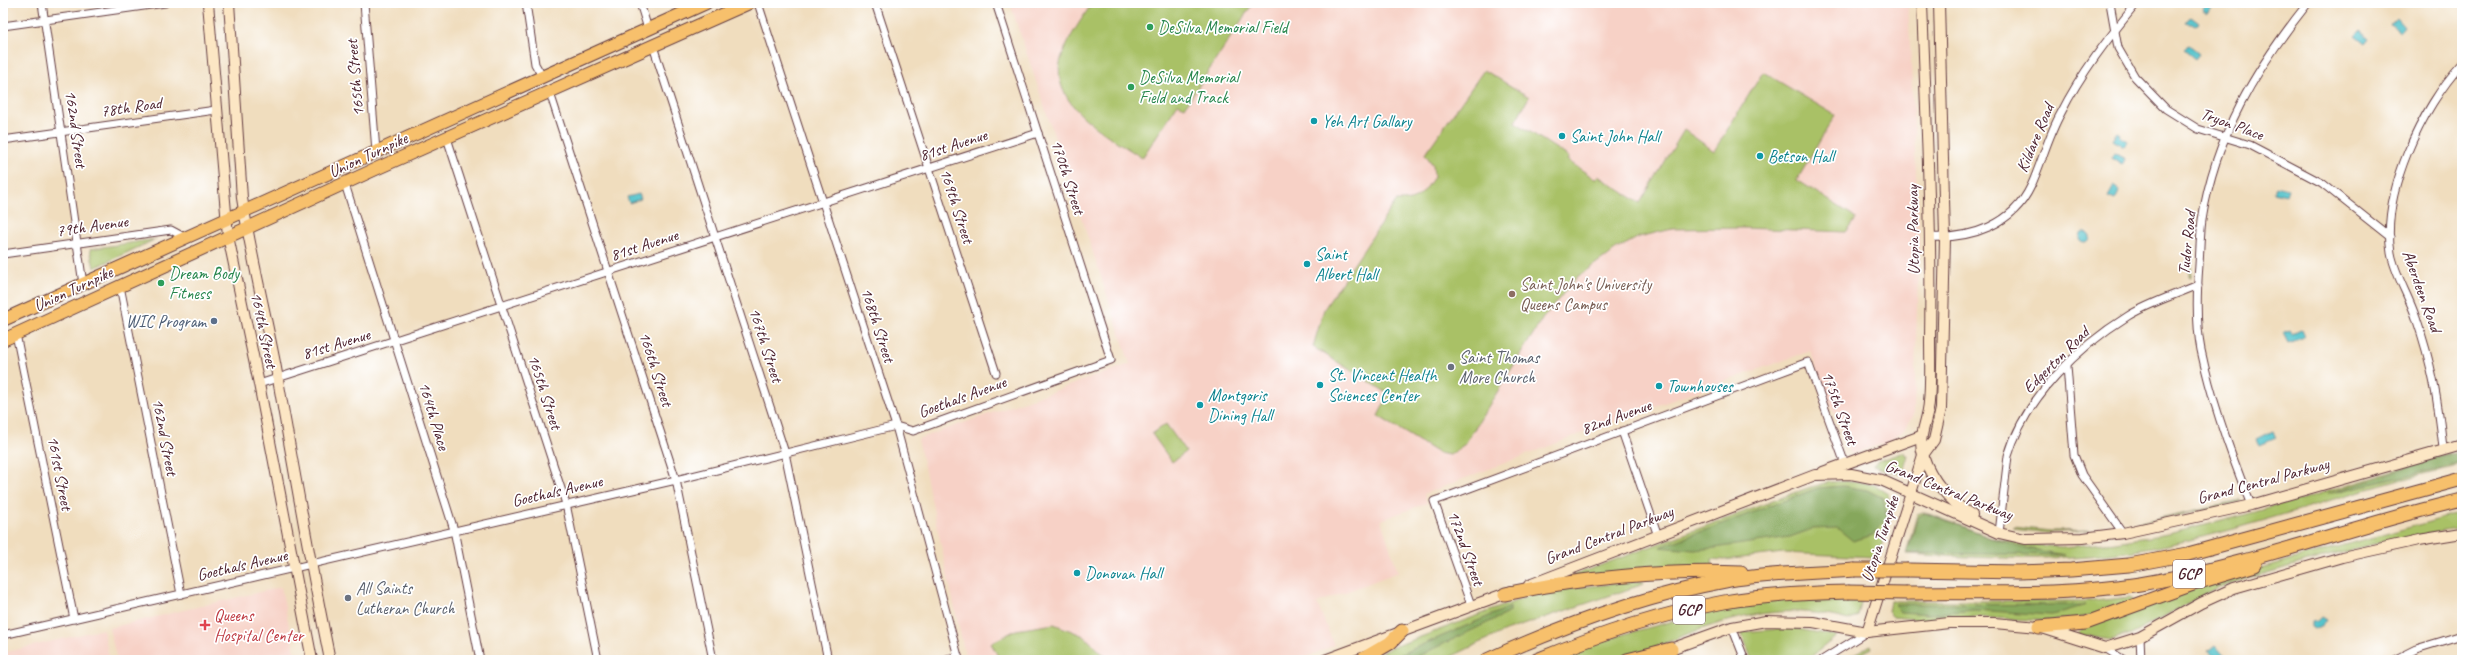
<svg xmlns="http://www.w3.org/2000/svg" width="2465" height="663" font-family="Caveat,sans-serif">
	<rect width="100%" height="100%" fill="#fff"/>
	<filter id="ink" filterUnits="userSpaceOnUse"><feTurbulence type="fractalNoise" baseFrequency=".025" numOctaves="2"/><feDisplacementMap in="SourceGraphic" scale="8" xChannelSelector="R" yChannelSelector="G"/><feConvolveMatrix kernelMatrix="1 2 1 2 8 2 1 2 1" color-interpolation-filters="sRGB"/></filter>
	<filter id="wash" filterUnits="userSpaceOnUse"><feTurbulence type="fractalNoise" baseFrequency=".012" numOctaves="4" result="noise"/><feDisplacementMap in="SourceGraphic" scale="16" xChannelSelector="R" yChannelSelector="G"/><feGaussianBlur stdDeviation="0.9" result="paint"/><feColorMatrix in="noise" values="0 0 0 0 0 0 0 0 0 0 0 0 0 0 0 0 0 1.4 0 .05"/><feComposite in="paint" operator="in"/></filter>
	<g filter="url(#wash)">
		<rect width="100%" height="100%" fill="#f0ddbe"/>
		<!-- built -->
		<g fill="#f7d1c6">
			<polygon points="1010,3 1908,3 1919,237 1914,413 1903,431 1888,442 1850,454 1810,351 1617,420 1424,494 1427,503 1381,520 1398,572 1317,603 1334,645 1300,660 966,660 918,439 1130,364"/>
			<polygon points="281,587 296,660 117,660 109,628"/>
			<polygon points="103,629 110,660 3,660 3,653"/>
		</g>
		<!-- green -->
		<g fill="#a9c166" stroke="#7a7048">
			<path d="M 1092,3 L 1253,3 L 1185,107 L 1178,104 L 1142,158 C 1109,135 1043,104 1063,53 C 1070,35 1082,19 1092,3 Z"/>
			<path d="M 1484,70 L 1529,97 L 1515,122 L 1569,157 L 1567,160 L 1595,179 L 1598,176 L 1640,203 L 1684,130 L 1714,151 L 1763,72 L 1835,115 L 1797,180 L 1857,218 L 1846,232 L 1743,228 L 1672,229 L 1639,237 L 1615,250 L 1577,277 L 1543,318 L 1465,444 L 1450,455 L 1438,453 L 1378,416 L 1389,394 L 1313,347 L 1324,309 L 1396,201 C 1419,202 1422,194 1434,177 L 1433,165 L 1425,154 Z"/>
			<polygon points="156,239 94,268 90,249"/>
			<polygon points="2190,246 2192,247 2191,277 2189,277"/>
			<polygon points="1166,424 1186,452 1172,462 1152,434"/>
			<path d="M 2462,451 L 2462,465 C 2352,488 2245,533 2135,551 C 2060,562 1981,558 1906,554 L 1917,514 L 1923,512 L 1997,539 L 2022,544 L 2062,547 L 2115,542 L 2168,534 L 2218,522 L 2306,498 L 2432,458 Z"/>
			<polygon points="1904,452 1905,455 1908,455 1903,472 1900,471 1899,474 1873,466 1875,462"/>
			<polygon points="1854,481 1875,485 1888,493 1891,515 1879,554 1875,557 1783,553 1724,560 1712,559 1713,567 1569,577 1808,488 1830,482"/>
			<polygon points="2240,500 2240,502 2136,524 2136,523"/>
			<polygon points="2462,513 2462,528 2388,541 2329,555 2219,587 2134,633 2111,640 2078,634 2082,628 2224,578"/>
			<polygon points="2014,527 2051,531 2089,530 2047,533 2014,529"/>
			<polygon points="1641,581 1644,584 1505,631 1444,660 1366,660 1391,648 1543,591"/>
			<path d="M 1863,596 L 1858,615 L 1848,620 C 1792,603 1739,614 1685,635 C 1663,644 1640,655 1617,659 C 1597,663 1573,660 1553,660 L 1617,636 L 1723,608 L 1771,599 Z"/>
			<polygon points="2131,597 2134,603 2101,615 2050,621 1975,617 1914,622 1914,619 1893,617 1888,612 1890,601 2095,601"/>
			<polygon points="1054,624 1084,636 1109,660 1000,660 991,643 1016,630"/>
			<polygon points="1792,628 1837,636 1807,660 1752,660 1741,632"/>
			<polygon points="1871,645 1872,648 1849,660 1844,659"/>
		</g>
		<!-- forest -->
		<g fill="#86a75b" stroke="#686343">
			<polygon points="2462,453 2462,463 2327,494 2433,459"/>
			<polygon points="1843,486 1867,490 1883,498 1887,518 1873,535 1853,541 1837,528 1812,529 1790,537 1715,548 1694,550 1660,547 1818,488"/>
			<polygon points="1925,513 2015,546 2065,555 1907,553 1918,517"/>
			<polygon points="1895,604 2086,605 2052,615 1974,610 1929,614 1901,612"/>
			<polygon points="1510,607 1510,612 1410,660 1387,660"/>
		</g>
		<!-- water -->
		<g fill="#56c4cc" stroke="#50727c">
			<polygon points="2208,3 2215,4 2208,13 2203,9"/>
			<polygon points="2191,16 2199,22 2197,25 2185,23"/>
			<polygon points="2396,18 2404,27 2400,32 2390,24"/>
			<polygon points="2360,31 2369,39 2365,44 2355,36"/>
			<polygon points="2188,45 2199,54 2195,59 2184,50"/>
			<polygon points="2118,132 2121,134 2120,136 2128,141 2124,147 2113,140"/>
			<polygon points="2114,153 2125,159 2122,165 2111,158"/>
			<polygon points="2114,186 2120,190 2115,200 2108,197"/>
			<polygon points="2276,186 2288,189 2286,195 2274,192"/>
			<polygon points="639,194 641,199 629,203 627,197"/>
			<circle cx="2085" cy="237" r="5"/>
			<polygon points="2301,330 2304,337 2289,343 2284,333 2290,331 2292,334"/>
			<polygon points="2273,431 2276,438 2260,445 2257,439"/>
			<polygon points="2322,616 2327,619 2323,625 2315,629 2312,627 2312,621 2318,620"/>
			<polygon points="2215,645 2227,659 2226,660 2216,660 2208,651"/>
		</g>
	</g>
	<g filter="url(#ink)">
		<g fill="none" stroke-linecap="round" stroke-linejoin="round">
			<defs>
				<g id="street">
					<polyline points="42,3 83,284"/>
					<polyline points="364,3 376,151"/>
					<polyline points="526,3 535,64 542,76"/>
					<polyline points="640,3 648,29"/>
					<polyline points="758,3 896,426 959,660"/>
					<polyline points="875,3 996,373"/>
					<polyline points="2110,3 2118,48 2135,77 2166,109 2198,129 2250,145 2322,183 2390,237"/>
					<polyline points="3,26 165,3"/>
					<polyline points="653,46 785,453 828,660"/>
					<polyline points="550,93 676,480 713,660"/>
					<polyline points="447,138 566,504 598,660"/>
					<polyline points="3,140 216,110"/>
					<polyline points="345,184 454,530 480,660"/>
					<path d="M 1930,237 C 1971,239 2013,225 2031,186 C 2042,162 2048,136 2061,113 C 2081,73 2109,37 2137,3"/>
					<polyline points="3,254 171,230 184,237"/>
					<polyline points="120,286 181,594"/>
					<polyline points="16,334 74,619"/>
					<polyline points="2067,366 2074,455 2082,475 2123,533"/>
					<polyline points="259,384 1038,133"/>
					<polyline points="1622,431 1658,536"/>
					<path d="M 2443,448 C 2438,400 2432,364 2416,318 C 2409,296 2395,275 2391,253 C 2381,193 2422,107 2462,64"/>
					<path d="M 2251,505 C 2231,455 2212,403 2201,350 C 2196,325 2197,290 2199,265 C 2200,250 2200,235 2202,220 C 2215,136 2256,68 2308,3"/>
					<path d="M 1999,533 L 2008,456 C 2025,398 2078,347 2128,316 C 2149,303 2175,295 2198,285"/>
					<polyline points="1471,605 1434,501 1443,498 1808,362 1845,464"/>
					<polyline points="1732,627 1745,660"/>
					<polyline points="3,635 676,480 896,426 913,431 1111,360 996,3"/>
					<polyline points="2140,637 2141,660"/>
					<polyline points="2105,648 2124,660"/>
					<polyline points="943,660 958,656"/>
					<polyline points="1822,660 1867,632"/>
					<polyline points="2394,660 2416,649 2462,635"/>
				</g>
				<g id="secondary">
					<polyline points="208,3 228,236 259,384 312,660"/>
					<path d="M 229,3 L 242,198 C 251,255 265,311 276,368 C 293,465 310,563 330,660"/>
					<path d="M 1922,3 C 1926,115 1932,227 1930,339 C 1930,360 1931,381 1929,402 C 1928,421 1917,437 1923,455 C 1931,480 1950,502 1972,515"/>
					<polyline points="1823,472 1921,436"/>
					<polyline points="1529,585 1815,475 1851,474 1881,480 1999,533 2025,539 2083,538 2123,533 2251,505 2462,445"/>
					<polyline points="1867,632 1923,455 1934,440 1941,409 1945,238 1939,3"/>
					<polyline points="1665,651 1732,627 1766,621 1813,622 1867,632 1949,623 1994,623 2039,627 2105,648 2140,637 2201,603 2234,588 2342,557 2419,540 2462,533"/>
					<polyline points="1325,660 1512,591"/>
				</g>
				<g id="primary">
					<polyline points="3,320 706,3"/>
					<polyline points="3,340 378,168 749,3"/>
				</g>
				<g id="highway">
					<polyline points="1908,570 2019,572 2071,570 2129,565 2188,554 2462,479"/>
					<path d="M 1907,593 C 1984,592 2063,596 2140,584 C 2249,566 2354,525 2462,500"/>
					<path d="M 1505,594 C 1579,578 1665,570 1741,573"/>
					<polyline points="2039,627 2086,623 2196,583 2255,565"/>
					<polyline points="1361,660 1390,643 1402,631"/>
					<path d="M 1487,660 C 1562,626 1643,596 1725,581 C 1767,573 1812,573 1854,570"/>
					<path d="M 1537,660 C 1597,635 1660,614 1724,602 C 1765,595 1807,593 1848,592"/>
					<polyline points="1627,660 1671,649"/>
				</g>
			</defs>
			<!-- street casing -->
			<use href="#street" stroke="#633c41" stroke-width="9"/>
			<!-- secondary casing -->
			<use href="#secondary" stroke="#633c41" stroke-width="12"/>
			<!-- primary casing -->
			<use href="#primary" stroke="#633c41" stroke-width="14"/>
			<!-- highway casing -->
			<use href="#highway" stroke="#633c41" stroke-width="15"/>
			<!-- street -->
			<use href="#street" stroke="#fff" stroke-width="7"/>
			<!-- secondary -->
			<use href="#secondary" stroke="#fce6c4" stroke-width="10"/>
			<!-- primary -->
			<use href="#primary" stroke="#f7c06c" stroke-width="12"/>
			<!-- highway -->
			<use href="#highway" stroke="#f7c06c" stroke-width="13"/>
			<defs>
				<g id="highway-bridge">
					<polyline points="1854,570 1908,570"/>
					<polyline points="1848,592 1907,593"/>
				</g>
			</defs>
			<!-- highway-bridge casing -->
			<use href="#highway-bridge" stroke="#633c41" stroke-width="15" stroke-linecap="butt"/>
			<!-- highway-bridge -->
			<use href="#highway-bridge" stroke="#f7c06c" stroke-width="13"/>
		</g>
	</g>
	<!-- markers -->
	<g fill="#2e9e5b" stroke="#fff" stroke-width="1.5">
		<circle cx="1150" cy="27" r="4"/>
		<circle cx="1131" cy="87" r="4"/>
		<circle cx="161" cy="283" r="4"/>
	</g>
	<g fill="#0f9aa8" stroke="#fff" stroke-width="1.5">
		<circle cx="1314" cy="121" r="4"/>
		<circle cx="1562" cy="136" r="4"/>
		<circle cx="1760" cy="156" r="4"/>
		<circle cx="1307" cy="264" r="4"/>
		<circle cx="1320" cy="385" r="4"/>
		<circle cx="1659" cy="386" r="4"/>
		<circle cx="1200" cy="405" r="4"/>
		<circle cx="1077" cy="573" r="4"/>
	</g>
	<circle fill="#8d6e63" stroke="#fff" stroke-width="1.5" cx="1512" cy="294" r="4"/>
	<circle fill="#5c6f8a" stroke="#fff" stroke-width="1.5" cx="214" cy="321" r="4"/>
	<g fill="#6b7280" stroke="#fff" stroke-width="1.5">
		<circle cx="1451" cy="367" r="4"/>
		<circle cx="348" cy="598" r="4"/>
	</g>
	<path fill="#e0444e" stroke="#fff" stroke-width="1.5" d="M203 619h4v4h4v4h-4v4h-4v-4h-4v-4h4z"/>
	<g text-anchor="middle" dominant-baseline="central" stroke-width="3.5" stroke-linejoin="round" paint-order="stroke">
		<!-- shield labels -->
		<g fill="#fff" stroke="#80626b" stroke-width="1">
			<rect x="2173" y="560" width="32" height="28" rx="3"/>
			<rect x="1673" y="596" width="32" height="28" rx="3"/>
		</g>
		<g font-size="16" font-weight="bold" fill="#4a1f2b">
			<text x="2189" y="574">GCP</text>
			<text x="1689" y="610">GCP</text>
		</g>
		<!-- leisure labels -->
		<g font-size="17" fill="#27864d" stroke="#fff" text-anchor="start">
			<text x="1158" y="27">DeSilva Memorial Field</text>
			<text x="1139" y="77">DeSilva Memorial<tspan x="1139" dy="20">Field and Track</tspan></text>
			<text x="169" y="273">Dream Body<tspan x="169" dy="20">Fitness</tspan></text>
		</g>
		<!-- street labels -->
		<g font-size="17" fill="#4a1f2b" stroke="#fff">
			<text transform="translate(355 78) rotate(-95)">165th Street</text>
			<text transform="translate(131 107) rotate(-8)">78th Road</text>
			<text transform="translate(2232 124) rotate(20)">Tryon Place</text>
			<text transform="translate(76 129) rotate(82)">162nd Street</text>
			<text transform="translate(2035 138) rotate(-67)">Kildare Road</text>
			<text transform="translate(953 145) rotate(-18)">81st Avenue</text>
			<text transform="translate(368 155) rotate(-25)">Union Turnpike</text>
			<text transform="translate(1068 177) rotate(72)">170th Street</text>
			<text transform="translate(957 206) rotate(72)">169th Street</text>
			<text transform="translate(92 226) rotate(-8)">79th Avenue</text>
			<text transform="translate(1913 230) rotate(-91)">Utopia Parkway</text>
			<text transform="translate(2187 243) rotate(-84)">Tudor Road</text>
			<text transform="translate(644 245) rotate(-18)">81st Avenue</text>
			<text transform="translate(73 289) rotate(-25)">Union Turnpike</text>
			<text transform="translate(2422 291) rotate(70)">Aberdeen Road</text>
			<text transform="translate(878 325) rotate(72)">168th Street</text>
			<text transform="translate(264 330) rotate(78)">164th Street</text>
			<text transform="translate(336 344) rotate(-17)">81st Avenue</text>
			<text transform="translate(766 345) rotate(72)">167th Street</text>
			<text transform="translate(2056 360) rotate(-45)">Edgerton Road</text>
			<text transform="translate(656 369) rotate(72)">166th Street</text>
			<text transform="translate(545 392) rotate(72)">165th Street</text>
			<text transform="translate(962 397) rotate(-20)">Goethals Avenue</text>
			<text transform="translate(1840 408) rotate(70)">175th Street</text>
			<text transform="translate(434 416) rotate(73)">164th Place</text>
			<text transform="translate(1616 417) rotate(-20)">82nd Avenue</text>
			<text transform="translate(165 437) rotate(79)">162nd Street</text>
			<text transform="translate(60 473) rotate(79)">161st Street</text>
			<text transform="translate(2263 481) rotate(-15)">Grand Central Parkway</text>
			<text transform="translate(1949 490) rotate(22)">Grand Central Parkway</text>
			<text transform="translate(557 491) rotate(-13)">Goethals Avenue</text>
			<text transform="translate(1609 535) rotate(-21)">Grand Central Parkway</text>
			<text transform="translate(1880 539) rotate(-72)">Utopia Turnpike</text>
			<text transform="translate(1466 548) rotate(70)">172nd Street</text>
			<text transform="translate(242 565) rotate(-13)">Goethals Avenue</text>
		</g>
		<!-- culture labels -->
		<g font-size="17" fill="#0d838f" stroke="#fff" text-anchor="start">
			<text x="1322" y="121">Yeh Art Gallary</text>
			<text x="1570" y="136">Saint John Hall</text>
			<text x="1768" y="156">Betson Hall</text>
			<text x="1315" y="254">Saint<tspan x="1315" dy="20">Albert Hall</tspan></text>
			<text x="1328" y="375">St. Vincent Health<tspan x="1328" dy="20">Sciences Center</tspan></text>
			<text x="1667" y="386">Townhouses</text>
			<text x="1208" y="395">Montgoris<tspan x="1208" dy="20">Dining Hall</tspan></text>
			<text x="1085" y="573">Donovan Hall</text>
		</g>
		<!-- education labels -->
		<g font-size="17" fill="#785e54" stroke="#fff" text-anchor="start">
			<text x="1520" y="284">Saint John's University<tspan x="1520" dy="20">Queens Campus</tspan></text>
		</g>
		<!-- service labels -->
		<g font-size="17" fill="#4e5e75" stroke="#fff" text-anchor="end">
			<text x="206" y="321">WIC Program</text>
		</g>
		<!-- worship labels -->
		<g font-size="17" fill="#5b616d" stroke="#fff" text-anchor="start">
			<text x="1459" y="357">Saint Thomas<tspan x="1459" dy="20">More Church</tspan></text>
			<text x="356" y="588">All Saints<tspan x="356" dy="20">Lutheran Church</tspan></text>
		</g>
		<!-- health labels -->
		<g font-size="17" fill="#be3a42" stroke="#fff" text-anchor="start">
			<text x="214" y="615">Queens<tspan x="214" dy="20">Hospital Center</tspan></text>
		</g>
	</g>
	<!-- margin -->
	<rect width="2465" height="663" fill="none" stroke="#fff" stroke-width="16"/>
</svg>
